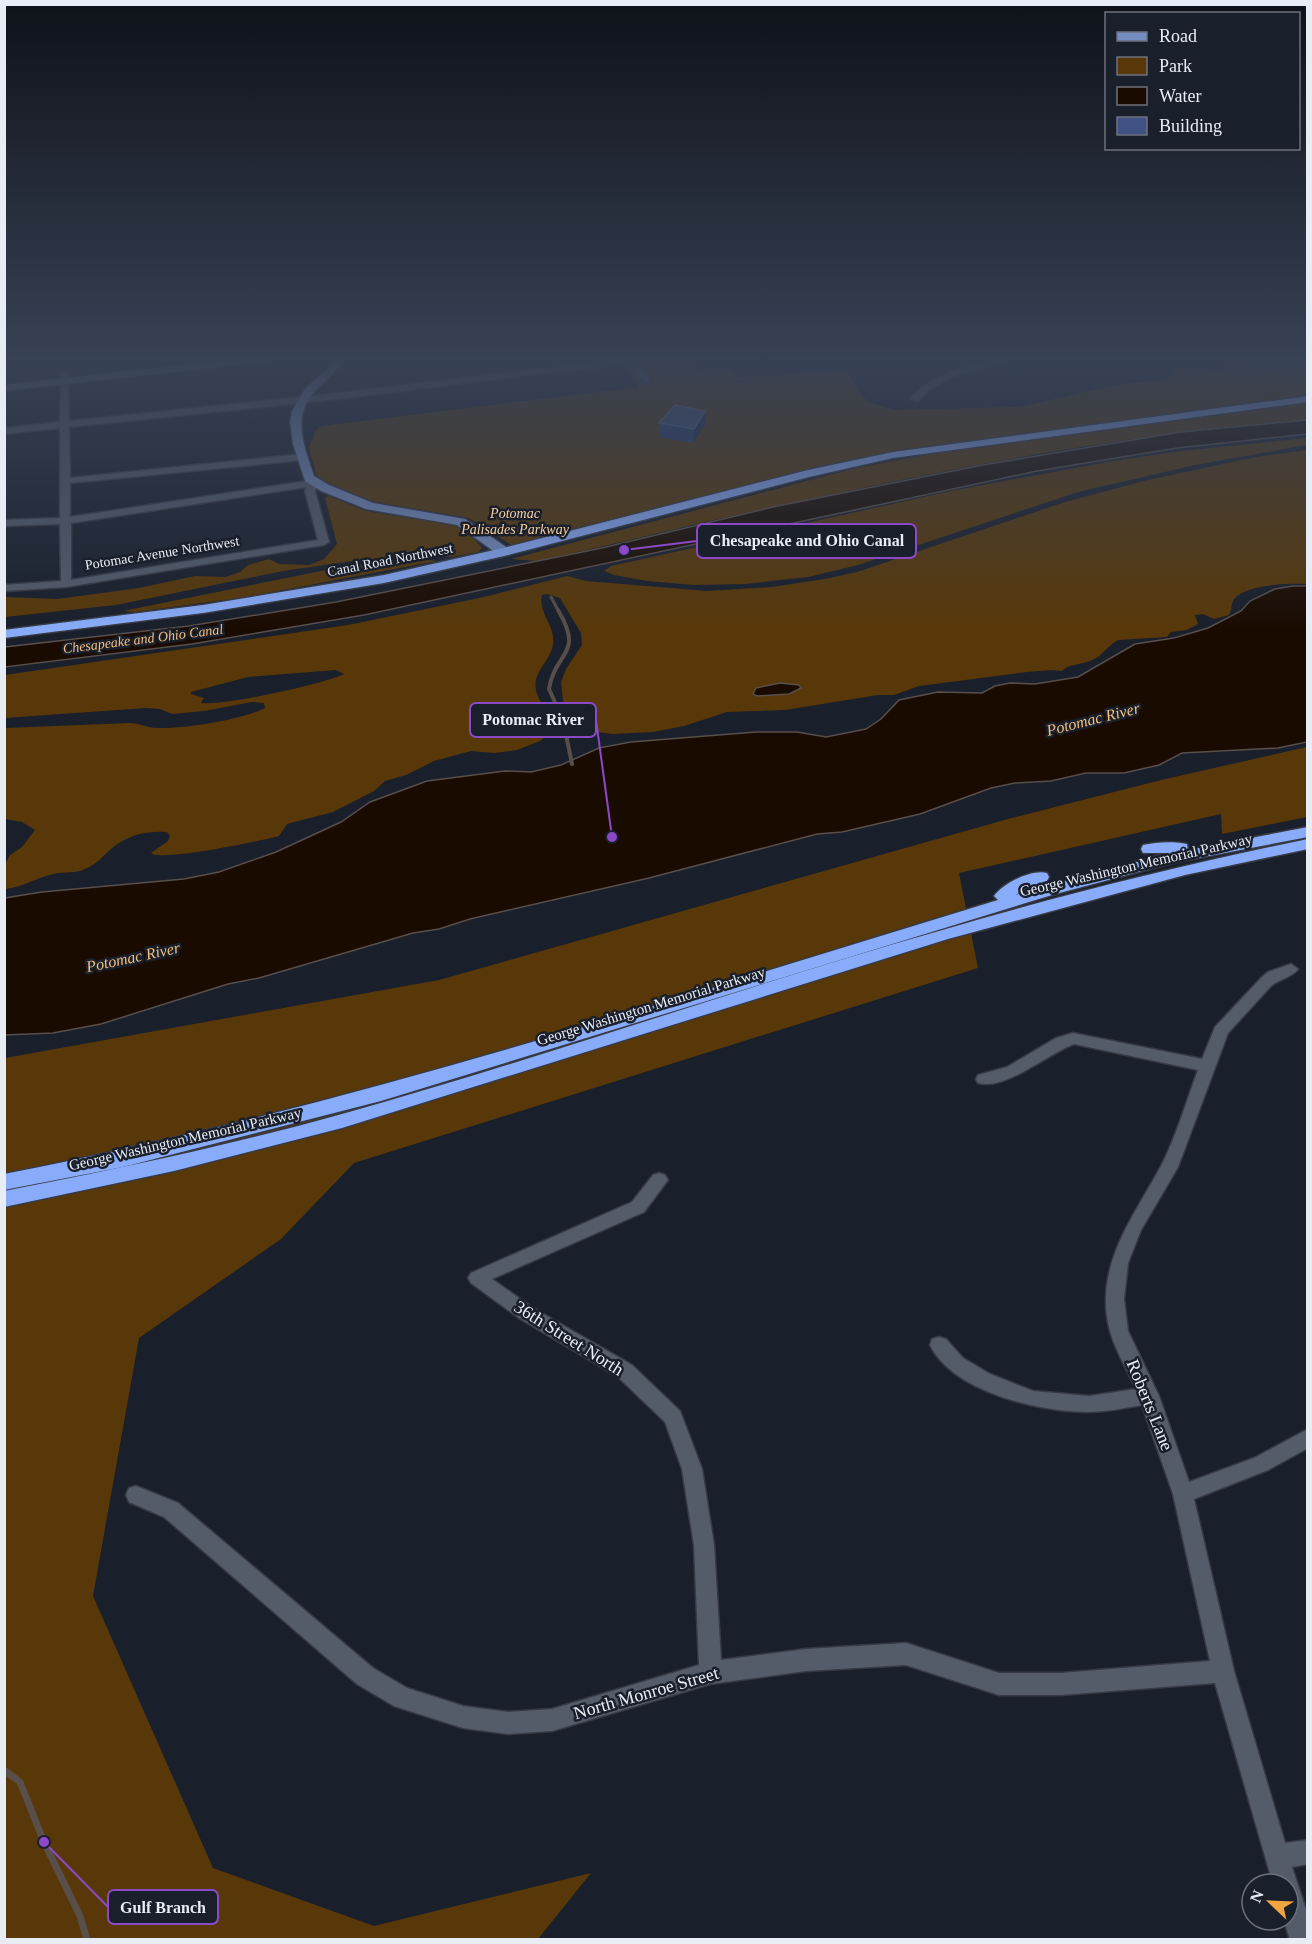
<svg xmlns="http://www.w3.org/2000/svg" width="1312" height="1944" font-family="'Times New Roman',serif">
	<rect width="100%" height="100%" fill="#191f2b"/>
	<!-- green -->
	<g fill="#583808" fill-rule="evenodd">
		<polygon points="677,358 686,358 699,370 726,366 738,377 847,371 862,396 870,403 895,410 1020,407 1120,384 1166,380 1176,372 1176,366 1226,371 1231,367 1215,365 1223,360 1257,367 1307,365 1307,397 926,447 846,461 511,545 469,518 370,501 324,481 316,474 309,448 316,430 322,426 639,387 625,364"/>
		<path d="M 1307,403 L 1307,420 C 1105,435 903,478 705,522 C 649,535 593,549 537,561 L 511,559 L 856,468 L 931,454 Z"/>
		<polygon points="1307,438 1307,445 1195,465 1078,492 858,565 808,577 745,584 695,585 647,581 614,575 604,571 611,566 956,490 1113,461 1182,451"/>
		<path d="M 1307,450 L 1307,584 C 1291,583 1242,584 1233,601 C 1231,605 1232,610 1229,615 L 1214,619 L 1203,614 L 1195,615 L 1198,624 L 1187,630 L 1171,632 L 1167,637 L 1118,640 C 1107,646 1102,657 1090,661 C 1080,665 1068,664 1062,671 C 1050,669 1039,671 1027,672 L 919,686 L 894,695 L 878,695 L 785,710 L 727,712 L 684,726 L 653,732 L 613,734 L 596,732 L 591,728 L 581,724 L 563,701 L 561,682 L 566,669 L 582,645 L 581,633 L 560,598 L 547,594 L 542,595 C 538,614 556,626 553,644 C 551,661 532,672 536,690 C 539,706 555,715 552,732 L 540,741 L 517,750 L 494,753 L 471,751 L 434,761 L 406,775 L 385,781 L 374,791 L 333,812 L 287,824 L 279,836 C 260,841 161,862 151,853 L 168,841 L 170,836 L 167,832 C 145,831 128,835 111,849 C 102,857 97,864 85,869 C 76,874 64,871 53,874 C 36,878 23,887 5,889 L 4,866 L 10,855 L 22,847 L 35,830 L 22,822 L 5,819 L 5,728 L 130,723 C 139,723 147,728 157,728 C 184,729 241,720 265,708 L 264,703 L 252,702 L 204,711 L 172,714 L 160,709 L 146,708 L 5,718 L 5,675 L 348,625 L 484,597 L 567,576 L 586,581 L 707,591 L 772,587 L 825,579 L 857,572 L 1065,502 L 1148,480 L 1256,457 ZM 336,670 L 344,674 C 324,684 223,706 201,703 L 204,698 L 191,694 L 191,692 L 248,677 Z"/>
		<polygon points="328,496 366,511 458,526 472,536 482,548 479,552 451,557 423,554 359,560 283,571 116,605 5,617 5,597 57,599 139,588 195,576 226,577 240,572 248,565 269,559 279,564 309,565 324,559 337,544 325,498"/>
		<polygon points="430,560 437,561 246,597 135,612 123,611 321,571 360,565"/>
		<polygon points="1307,747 1307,817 1222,834 1221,814 959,873 978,968 354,1163 281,1239 139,1338 93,1596 213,1868 374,1926 591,1873 538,1939 5,1940 5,1058 439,980 1008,819 1161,780"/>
	</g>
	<!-- water -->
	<g fill="#1a0b00" stroke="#584e4a" stroke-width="1.5">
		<polygon points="1307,420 1307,434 1177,448 1037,471 364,615 192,644 5,667 5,647 189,626 336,602 602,548 773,507 983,465 1181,432"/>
		<polygon points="1293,586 1307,586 1307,742 1278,748 1182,753 1159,765 1124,773 1086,773 1051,781 1015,783 991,788 920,814 842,832 817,834 649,878 470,919 439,929 413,933 259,978 228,984 101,1024 53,1033 5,1035 5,898 42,892 184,879 219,872 276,852 341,822 370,802 427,781 505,771 531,772 561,765 599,748 631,742 756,732 797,732 826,737 866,729 881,719 899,700 938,692 982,693 995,686 1010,683 1035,684 1078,677 1135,644 1174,638 1208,628 1241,611 1250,601 1275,589"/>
		<polygon points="780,683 799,685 801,688 789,694 757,696 753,694 756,688"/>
	</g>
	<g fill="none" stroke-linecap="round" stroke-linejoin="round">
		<!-- stream-far2 -->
		<polyline stroke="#584e4a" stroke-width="3" points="551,597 559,612"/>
		<!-- stream-far1 -->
		<path stroke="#584e4a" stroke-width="4" d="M 558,610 C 585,655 555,651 549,689 L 563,720 L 572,764"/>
		<!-- stream -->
		<polyline stroke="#584e4a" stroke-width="7" points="4,1770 20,1782 44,1842 80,1916 87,1940"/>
		<defs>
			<g id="street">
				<polygon points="187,358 195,358 196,360 192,363"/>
				<path d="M 628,358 L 651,358 L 636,362 L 651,381 L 650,383 L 644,383 L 628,363 L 321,401 L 69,427 L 70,478 L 303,454 L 308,457 L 303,460 L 70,483 L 70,517 L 313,480 L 318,483 L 315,491 L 329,542 L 324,545 L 66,587 L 4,591 L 4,585 L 61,581 L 60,524 L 4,526 L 4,520 L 60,518 L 60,428 L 4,434 L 4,428 L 60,422 L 61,373 L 68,375 L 69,421 L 321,395 ZM 307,487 L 305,491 L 318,540 L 71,580 L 71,523 Z"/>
				<path d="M 999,358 L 1012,358 L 949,378 L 928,391 L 918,401 L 910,399 C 933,373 966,366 999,358 Z"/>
				<polygon points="1219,358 1234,358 1258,362 1308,360 1308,366 1258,368"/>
				<path d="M 1291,964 L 1298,969 C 1293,977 1279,979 1271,986 L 1228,1033 L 1178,1167 L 1141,1230 L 1128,1263 L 1124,1299 L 1128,1331 L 1159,1396 L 1189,1482 L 1254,1458 L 1308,1429 L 1308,1448 L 1268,1470 L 1194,1499 L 1234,1671 L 1285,1843 L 1308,1840 L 1308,1864 L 1292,1867 L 1308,1916 L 1308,1940 L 1290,1940 L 1284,1920 L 1288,1920 L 1288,1884 L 1273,1884 L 1215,1683 L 1061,1695 L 999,1695 L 906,1665 L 806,1671 L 710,1684 L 552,1731 L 508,1734 L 463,1728 L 394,1706 L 357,1684 L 164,1517 L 129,1502 L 126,1495 L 129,1488 L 136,1486 L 178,1503 L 373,1668 L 407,1688 L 463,1706 L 508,1712 L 552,1709 L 699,1665 L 694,1545 L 682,1469 L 665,1422 L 618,1377 L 519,1318 L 471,1283 L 468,1278 L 471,1273 L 632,1202 L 653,1175 L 659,1173 L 665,1175 L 668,1180 L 644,1212 L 492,1279 L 533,1308 L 632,1365 L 680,1411 L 702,1469 L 714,1545 L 721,1660 L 806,1649 L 906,1643 L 999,1673 L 1061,1673 L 1210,1661 L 1173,1494 L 1142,1405 C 1125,1408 1106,1412 1088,1412 C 1040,1412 953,1392 930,1345 L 932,1339 L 939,1337 L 946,1339 L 963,1358 L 990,1374 L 1033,1391 L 1089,1396 L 1136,1389 C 1128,1371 1115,1350 1110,1331 C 1093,1269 1132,1219 1160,1168 C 1176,1138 1186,1102 1198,1070 L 1074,1044 C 1049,1053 1005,1091 978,1083 L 976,1079 L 978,1075 L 1007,1067 L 1056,1038 L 1073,1033 L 1202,1059 L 1215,1027 L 1261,978 L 1268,972 Z"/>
			</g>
			<polygon id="secondary" points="245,358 275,358 270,361 4,391 4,385"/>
			<path id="primary" d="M 335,358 L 345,358 C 337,372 325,380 314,392 C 291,417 305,449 314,476 L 329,485 L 373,503 L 465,519 L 509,549 L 510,552 L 509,555 L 499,555 L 457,525 L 366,509 L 321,491 L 305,481 L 293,444 L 290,422 L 292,411 L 305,389 L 326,370 Z"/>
			<g id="highway">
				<polygon points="1308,396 1308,402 893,458 809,477 504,556 384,583 203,613 4,638 4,630 203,605 384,575 503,548 808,470 893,452"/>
				<path d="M 1308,827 L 1308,837 L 1172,863 L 1052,895 L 381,1101 L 123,1167 L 4,1190 L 4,1174 C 342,1109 669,1000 998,900 L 994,896 C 1003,883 1032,869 1047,873 L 1049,877 L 1047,881 L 1015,895 L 1169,853 L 1143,853 L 1141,849 L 1143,845 C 1156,842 1174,841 1187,844 L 1188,850 Z"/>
				<path d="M 1308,839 L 1308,849 L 1185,875 L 948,939 L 342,1128 L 174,1171 L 4,1207 L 4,1191 C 118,1169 231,1145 342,1114 C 542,1058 739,988 939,931 C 1061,895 1183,865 1308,839 Z"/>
			</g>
		</defs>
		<!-- street casing -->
		<use href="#street" stroke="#373a45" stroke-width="3"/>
		<!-- secondary casing -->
		<use href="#secondary" stroke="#373a45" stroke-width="3"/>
		<!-- primary casing -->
		<use href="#primary" stroke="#373a45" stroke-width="3"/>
		<!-- highway casing -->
		<use href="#highway" stroke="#373a45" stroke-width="3"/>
		<!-- street -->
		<use href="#street" fill="#545c6a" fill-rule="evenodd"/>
		<!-- secondary -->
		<use href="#secondary" fill="#647495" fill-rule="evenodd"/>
		<!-- primary -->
		<use href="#primary" fill="#748cc0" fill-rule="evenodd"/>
		<!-- highway -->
		<use href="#highway" fill="#89acfa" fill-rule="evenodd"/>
	</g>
	<!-- wall -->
	<polygon fill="#2b4076" points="659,423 705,425 693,443 659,437"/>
	<!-- shaded-wall -->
	<polygon fill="#1b2b52" points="705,411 705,425 693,443 694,429"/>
	<!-- building -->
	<polygon fill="#405283" stroke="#5a6a95" stroke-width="1.5" points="675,405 705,411 694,429 659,423"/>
	<!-- sky -->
	<linearGradient id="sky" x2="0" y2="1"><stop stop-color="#0e1118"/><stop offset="0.57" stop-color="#384255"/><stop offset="1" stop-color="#384255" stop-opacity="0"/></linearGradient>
	<rect width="1312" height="630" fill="url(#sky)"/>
	<g text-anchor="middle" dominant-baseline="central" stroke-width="5" stroke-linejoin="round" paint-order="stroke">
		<!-- far-park labels -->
		<g font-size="14" font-style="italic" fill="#f8ce9c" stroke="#191f2b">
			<text x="515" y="513">Potomac<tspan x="515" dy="16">Palisades Parkway</tspan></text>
		</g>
		<!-- far-street labels -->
		<g font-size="14" fill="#e8ecf5" stroke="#191f2b">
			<text transform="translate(162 553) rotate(-9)">Potomac Avenue Northwest</text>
			<text transform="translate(390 560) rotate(-11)">Canal Road Northwest</text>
		</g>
		<!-- far-water labels -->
		<g font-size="14" font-style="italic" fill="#f6bf7b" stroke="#191f2b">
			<text transform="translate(143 639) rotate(-7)">Chesapeake and Ohio Canal</text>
		</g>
		<!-- street labels -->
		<g font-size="15" fill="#e8ecf5" stroke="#191f2b">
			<text transform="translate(1136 865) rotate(-13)">George Washington Memorial Parkway</text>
			<text transform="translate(651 1006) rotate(-17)">George Washington Memorial Parkway</text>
			<text transform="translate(185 1139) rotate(-13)">George Washington Memorial Parkway</text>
		</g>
		<!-- water labels -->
		<g font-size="16" font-style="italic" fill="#f6bf7b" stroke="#191f2b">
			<text transform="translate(1093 719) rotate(-14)">Potomac River</text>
			<text transform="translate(133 957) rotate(-12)">Potomac River</text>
		</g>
		<!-- near-street labels -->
		<g font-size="18" fill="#e8ecf5" stroke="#191f2b">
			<text transform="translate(569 1338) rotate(32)">36th Street North</text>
			<text transform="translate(1150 1405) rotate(68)">Roberts Lane</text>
			<text transform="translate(646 1693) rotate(-16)">North Monroe Street</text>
		</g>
	</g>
	<!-- callouts -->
	<path fill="none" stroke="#8b49c7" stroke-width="2" d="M624 550L697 541M612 837L596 720M44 1842L108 1907"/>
	<g fill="#8b49c7" stroke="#191f2b" stroke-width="2">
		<circle cx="624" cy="550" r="6"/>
		<circle cx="612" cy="837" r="6"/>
		<circle cx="44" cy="1842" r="6"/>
	</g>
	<g fill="#191f2b" stroke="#8b49c7" stroke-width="2">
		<rect x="697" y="524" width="219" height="34" rx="6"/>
		<rect x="470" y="703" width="126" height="34" rx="6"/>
		<rect x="108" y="1890" width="110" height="34" rx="6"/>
	</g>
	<g font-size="16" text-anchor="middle" font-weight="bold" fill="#e8ecf5">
		<text x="807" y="546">Chesapeake and Ohio Canal</text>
		<text x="533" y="725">Potomac River</text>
		<text x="163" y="1913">Gulf Branch</text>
	</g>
	<!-- border -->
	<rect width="1312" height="1944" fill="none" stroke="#e8ecf5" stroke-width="12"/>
	<!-- legend -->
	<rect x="1105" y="12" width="195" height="138" fill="#191f2b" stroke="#6c717c" stroke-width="1.5"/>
	<rect x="1117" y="32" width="30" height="9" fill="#748cc0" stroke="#6c717c" stroke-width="1.5"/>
	<text x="1159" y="42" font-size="18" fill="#e8ecf5">Road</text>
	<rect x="1117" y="57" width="30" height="18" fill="#583808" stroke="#6c717c" stroke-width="1.5"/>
	<text x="1159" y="72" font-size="18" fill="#e8ecf5">Park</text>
	<rect x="1117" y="87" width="30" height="18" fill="#1a0b00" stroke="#6c717c" stroke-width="1.5"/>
	<text x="1159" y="102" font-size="18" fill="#e8ecf5">Water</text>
	<rect x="1117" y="117" width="30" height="18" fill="#405283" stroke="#6c717c" stroke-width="1.5"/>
	<text x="1159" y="132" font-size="18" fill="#e8ecf5">Building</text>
	<!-- north arrow -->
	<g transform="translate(1270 1902) rotate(293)"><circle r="28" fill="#191f2b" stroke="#6c717c" stroke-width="1.5"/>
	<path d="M0-4.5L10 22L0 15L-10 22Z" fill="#f0a63f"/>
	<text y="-9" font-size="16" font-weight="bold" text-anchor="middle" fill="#e8ecf5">N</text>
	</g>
</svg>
